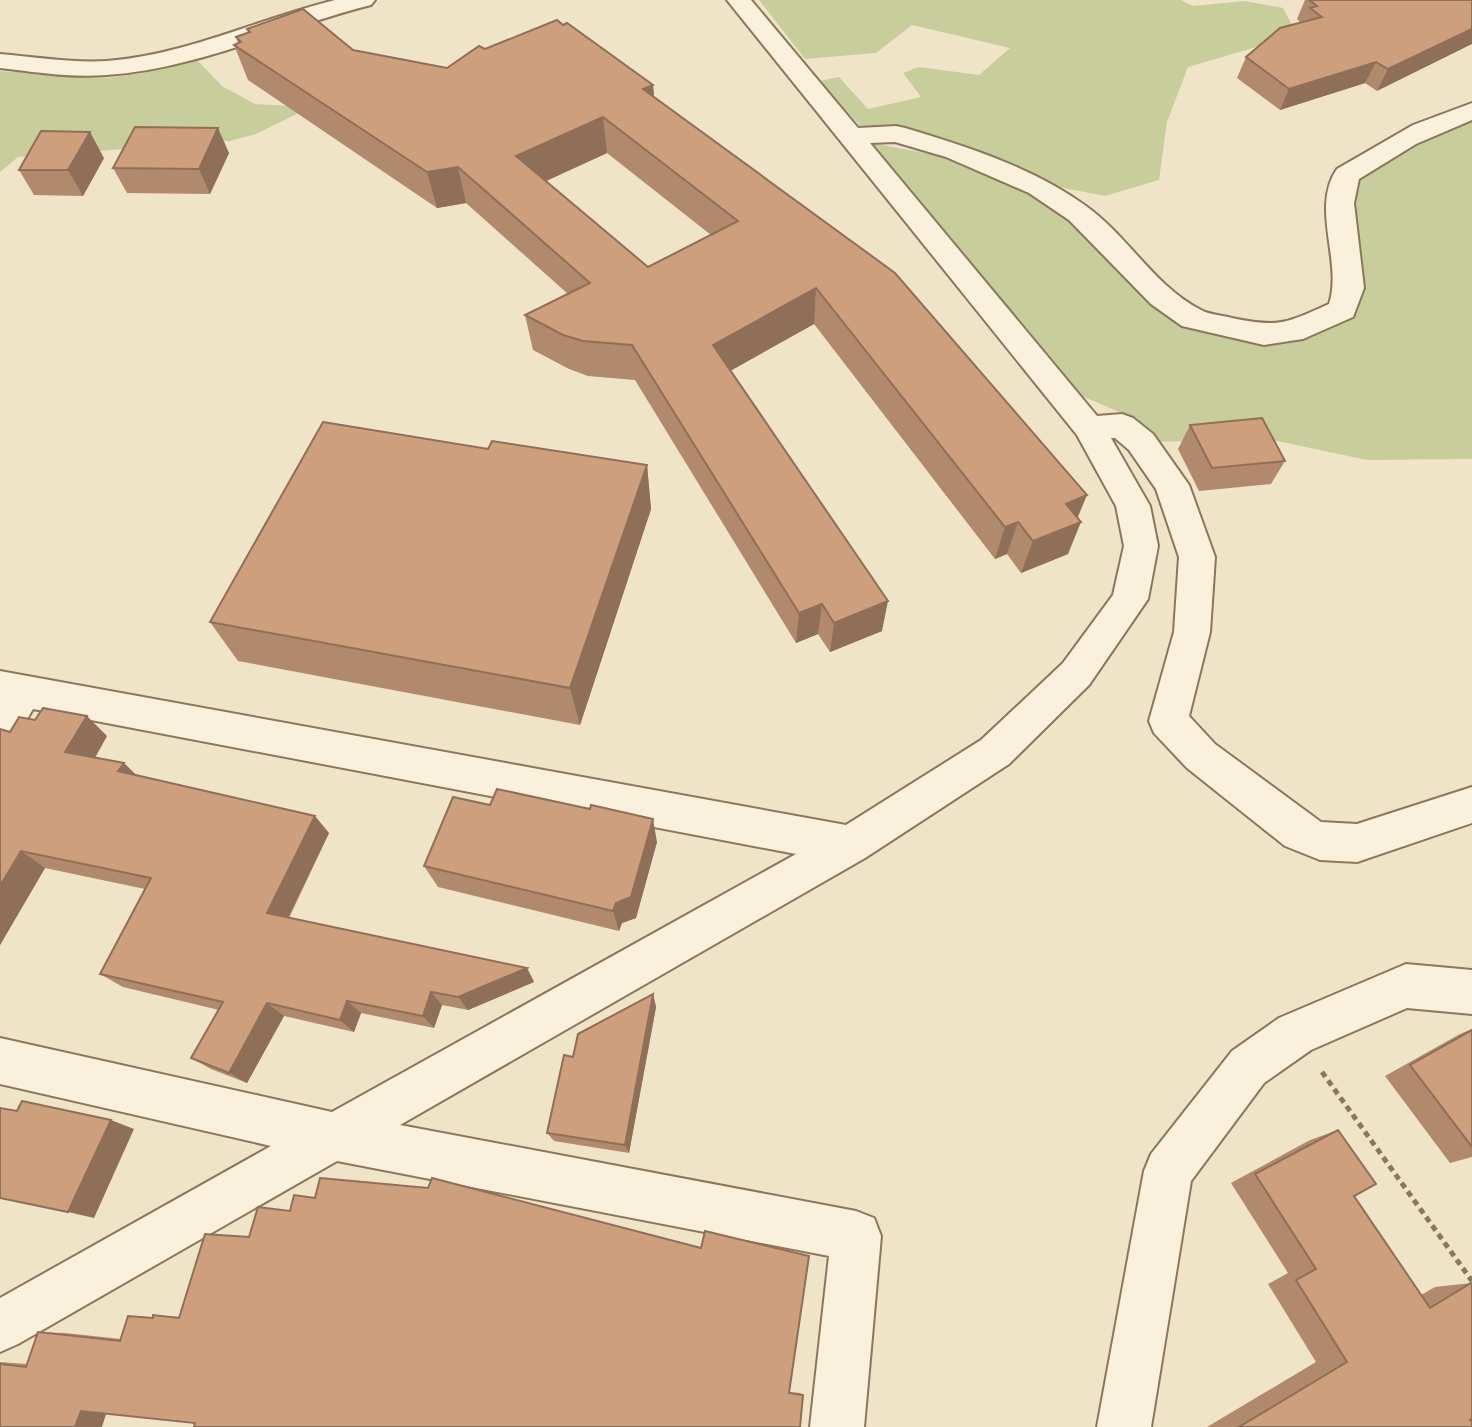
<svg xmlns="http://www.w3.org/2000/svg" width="1472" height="1427" font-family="'Libre Baskerville',serif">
	<rect width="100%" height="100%" fill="#f0e4c8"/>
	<!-- green -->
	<g fill="#c8ce9b">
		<polygon points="759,0 1181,0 1193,6 1245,1 1283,8 1296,32 1277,41 1188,67 1167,122 1159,180 1105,196 1048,185 899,127 860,126 820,81 839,77 868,109 921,97 903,73 919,67 979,75 1010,48 912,25 876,53 805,59"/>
		<polygon points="196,59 222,86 255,104 311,107 256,134 230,141 18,157 0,172 0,71 107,78 143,73"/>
		<polygon points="1472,119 1472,459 1367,460 1263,438 1157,442 1138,420 1082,396 872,143 951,158 1021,182 1066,214 1162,312 1230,339 1293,339 1354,318 1363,287 1350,198 1359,179 1401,148"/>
	</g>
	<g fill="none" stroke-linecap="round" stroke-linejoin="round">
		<defs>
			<g id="street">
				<path d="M 335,0 L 375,0 L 371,5 C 283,27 198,69 107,75 C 71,78 35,72 0,68 L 0,54 C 35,57 71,63 107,61 C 186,55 258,19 335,0 Z"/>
				<path d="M 727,0 L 751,0 L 858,128 L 896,126 L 905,128 C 968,147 1032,167 1086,206 C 1128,236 1154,286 1201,310 C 1210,315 1222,315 1232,318 C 1280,328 1286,323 1329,304 C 1343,262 1310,208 1337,169 L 1413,125 L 1472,103 L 1472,120 L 1416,144 L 1359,179 L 1354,203 L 1364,288 L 1353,317 L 1303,339 L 1264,345 L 1182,326 L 1151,304 L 1069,220 L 1029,193 L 946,157 L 895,142 L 870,143 L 1097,416 L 1122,414 L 1133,418 L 1153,434 L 1189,485 L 1215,557 L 1210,632 L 1189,716 L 1215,744 L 1321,822 L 1357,824 L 1472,787 L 1472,823 L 1357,862 L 1320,860 L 1285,846 L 1187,768 L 1154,733 L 1149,721 L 1174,632 L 1179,557 L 1156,489 L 1129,450 L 1115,438 L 1111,438 L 1150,506 L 1158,546 L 1148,599 L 1089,685 L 1009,764 L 865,858 L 400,1125 L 856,1211 L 874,1218 L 881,1236 L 864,1427 L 810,1427 L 829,1256 L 337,1161 L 18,1344 L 0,1352 L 0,1298 L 271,1146 L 0,1084 L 0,1038 L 332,1112 L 796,854 L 33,709 L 14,741 L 0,746 L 0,671 L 846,825 L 981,740 L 1063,663 L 1113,595 L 1124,546 L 1116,506 L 1077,435 Z"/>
				<polygon points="1406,964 1472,970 1472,1014 1407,1008 1311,1050 1264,1083 1191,1181 1151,1427 1097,1427 1144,1171 1151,1154 1232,1051 1279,1018"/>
			</g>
		</defs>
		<!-- street casing -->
		<use href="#street" stroke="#8c765c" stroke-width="4"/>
		<!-- path -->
		<polyline stroke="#8c765c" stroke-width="5" stroke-dasharray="6 4.5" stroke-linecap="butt" points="1322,1072 1472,1281"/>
		<!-- street -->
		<use href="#street" fill="#faf1dc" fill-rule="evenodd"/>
	</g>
	<!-- wall -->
	<g fill="#b1896c" fill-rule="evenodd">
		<polygon points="1305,0 1472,0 1377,91 1365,83 1280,110 1237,78 1246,57 1301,23 1297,19"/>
		<path d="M 247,29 L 447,68 L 485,49 L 653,85 L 654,97 L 1078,518 L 1068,554 L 1021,573 L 1007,554 L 995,559 L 814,324 L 730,371 L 882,631 L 830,652 L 818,634 L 796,643 L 635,380 L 588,376 L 569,369 L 533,350 L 525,315 L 568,294 L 466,203 L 437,208 L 248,80 L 234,45 L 238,43 L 236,37 L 248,33 ZM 607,153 L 711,235 L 648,267 L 546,181 Z"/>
		<polygon points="229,153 210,194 127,193 113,168"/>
		<polygon points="104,158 83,196 34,195 19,170"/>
		<polygon points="1190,425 1285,461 1271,484 1199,491 1178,449"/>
		<polygon points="488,449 647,465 651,509 580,725 238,661 210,622"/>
		<polygon points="0,729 10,732 107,736 95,758 124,763 136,775 329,833 289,918 527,968 534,982 468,1010 442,1005 434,1028 361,1013 354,1032 284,1016 247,1083 211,1069 191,1058 219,1010 123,987 100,974 145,889 45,868 0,945"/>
		<polygon points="657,842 636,918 622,923 619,931 438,887 424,866"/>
		<polygon points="653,994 656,1007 629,1153 554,1141 547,1133 573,1057"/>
		<polygon points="1472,1029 1472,1157 1450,1163 1385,1076 1460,1034"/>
		<polygon points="1338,1130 1354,1196 1421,1295 1435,1287 1471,1283 1470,1420 1472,1427 1207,1427 1316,1362 1268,1284 1288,1273 1231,1183 1310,1140"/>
		<polygon points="153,1315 179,1317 789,1392 800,1393 803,1395 195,1423 106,1413 0,1427 0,1362 27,1364 38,1332 65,1333 121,1339 128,1316 153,1318"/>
	</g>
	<!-- shaded-wall -->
	<g fill="#906f58">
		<polygon points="1472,29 1472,44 1377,91 1388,69"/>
		<polygon points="1376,62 1365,83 1280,110 1289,89"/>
		<polygon points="653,85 656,120 643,89"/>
		<polygon points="603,117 607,153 522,192 516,156"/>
		<polygon points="218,128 229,153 210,194 199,169"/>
		<polygon points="90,132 104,158 83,196 68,170"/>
		<polygon points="458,167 466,203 437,208 427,172"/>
		<polygon points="816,288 814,324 714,380 713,345"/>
		<polygon points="647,465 651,509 580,725 570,688"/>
		<polygon points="1087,495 1075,524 1081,522 1068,554 1021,573 1033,541 1066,504"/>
		<polygon points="1018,522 1007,554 995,559 1005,527"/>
		<polygon points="888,601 882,631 830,652 834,623"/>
		<polygon points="822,604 818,634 796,643 799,613"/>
		<polygon points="87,716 107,736 87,771 65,752"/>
		<polygon points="124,763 143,782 118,771"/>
		<polygon points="315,816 329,833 283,928 267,913"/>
		<polygon points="653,819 657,842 636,918 622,923 619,931 613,911"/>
		<polygon points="21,851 45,868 0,945 0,886"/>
		<polygon points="527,968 534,982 468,1010 458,997"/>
		<polygon points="431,992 442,1005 434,1028 423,1016"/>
		<polygon points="653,994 656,1007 629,1153 625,1145"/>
		<polygon points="347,1001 361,1013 354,1032 340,1020"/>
		<polygon points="267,1003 284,1016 247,1083 229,1073"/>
		<polygon points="111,1120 134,1129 94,1218 68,1212"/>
		<polygon points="108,1408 102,1427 75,1427 81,1411"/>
	</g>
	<!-- building -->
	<g fill="#ce9f7d" stroke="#906f58" stroke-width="2" fill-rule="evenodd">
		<polygon points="1309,0 1472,0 1472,29 1388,69 1376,62 1289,89 1246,57 1280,28 1322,17 1310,8 1317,6"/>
		<path d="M 303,9 L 353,50 L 447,68 L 479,46 L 485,49 L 557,20 L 563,25 L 567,23 L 653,85 L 643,89 L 895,273 L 1087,495 L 1066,504 L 1081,522 L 1033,541 L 1018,522 L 1005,527 L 816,288 L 713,345 L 888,601 L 834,623 L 822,604 L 799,613 L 632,345 L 583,341 L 563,335 L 525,315 L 590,283 L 458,167 L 427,172 L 234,45 L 241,42 L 236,37 L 250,32 L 247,29 ZM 603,117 L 738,221 L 648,267 L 516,156 Z"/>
		<polygon points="135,127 218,128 199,169 113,168"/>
		<polygon points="41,131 90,132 68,170 19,170"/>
		<polygon points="1262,418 1285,461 1212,468 1190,425"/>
		<polygon points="323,422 488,449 492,441 647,465 570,688 210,622"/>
		<polygon points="43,708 87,716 65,752 124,763 118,771 315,816 267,913 527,968 458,997 431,992 423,1016 347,1001 340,1020 267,1003 229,1073 191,1058 223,1002 100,974 151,878 21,851 0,886 0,729 10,732 19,717 35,720"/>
		<polygon points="497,789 590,809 591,805 653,819 631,897 616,903 613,911 424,866 453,797 490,805"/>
		<polygon points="653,994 625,1145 547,1133 564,1055 573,1057 578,1034"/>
		<polygon points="1472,1030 1472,1147 1410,1065"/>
		<polygon points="22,1101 111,1120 68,1212 0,1198 0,1108 17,1111"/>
		<polygon points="1338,1130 1376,1184 1354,1196 1430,1308 1471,1283 1472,1285 1472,1419 1470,1420 1472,1422 1472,1427 1239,1427 1347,1362 1296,1280 1316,1269 1255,1174"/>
		<polygon points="320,1178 428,1188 432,1178 701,1248 705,1231 809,1256 789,1393 803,1395 800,1427 194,1427 195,1423 81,1411 75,1427 0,1427 0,1364 26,1367 38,1332 120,1341 128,1316 153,1318 153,1315 179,1318 205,1234 249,1237 258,1207 290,1211 294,1195 315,1198"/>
	</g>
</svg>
